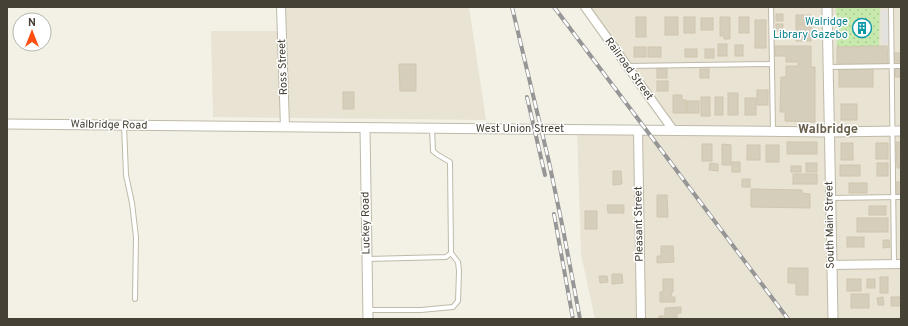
<svg xmlns="http://www.w3.org/2000/svg" width="908" height="326" font-family="Overpass,sans-serif">
	<defs>
		<pattern id="park-dots" width="8" height="8" patternUnits="userSpaceOnUse"><rect width="8" height="8" fill="#c8e9ad"/><path d="M2 2h.1M6 6h.1" fill="none" stroke="#adc995" stroke-width="1.8" stroke-linecap="round"/></pattern>
	</defs>
	<rect width="100%" height="100%" fill="#f3f1e6"/>
	<!-- residential -->
	<g fill="#e8e3d3">
		<polygon points="279,7 469,7 486,120 213,117 211,31 278,31"/>
		<polygon points="586,7 901,7 901,319 595,319 581,254 577,129 672,130"/>
	</g>
	<!-- park -->
	<polygon fill="url(#park-dots)" points="836,7 880,7 879,46 837,47"/>
	<!-- parking -->
	<polygon fill="#e4e2de" points="881,10 891,10 891,44 882,44"/>
	<!-- building -->
	<g fill="#d5cebb" stroke="#d0c6ae">
		<rect x="776" y="14" width="7" height="7"/>
		<rect x="796" y="15" width="15" height="8"/>
		<rect x="636" y="17" width="10" height="20"/>
		<rect x="665" y="17" width="13" height="18"/>
		<rect x="684" y="17" width="11" height="16"/>
		<polygon points="720,17 730,17 730,39 724,39 724,36 720,36"/>
		<rect x="739" y="17" width="10" height="16"/>
		<rect x="701" y="18" width="12" height="12"/>
		<rect x="755" y="20" width="11" height="28"/>
		<rect x="776" y="24" width="7" height="7"/>
		<rect x="796" y="24" width="16" height="8"/>
		<rect x="796" y="33" width="15" height="8"/>
		<rect x="718" y="44" width="9" height="12"/>
		<rect x="735" y="45" width="8" height="11"/>
		<polygon points="775,46 811,46 811,67 815,67 815,122 785,121 785,112 780,112 781,77 786,77 786,66 798,66 798,62 786,62 786,56 775,56"/>
		<polygon points="879,46 887,46 888,64 837,65 837,47"/>
		<rect x="634" y="47" width="12" height="10"/>
		<rect x="648" y="47" width="13" height="10"/>
		<rect x="685" y="49" width="12" height="8"/>
		<rect x="705" y="49" width="9" height="9"/>
		<rect x="894" y="53" width="7" height="9"/>
		<polygon points="399,64 416,64 416,91 400,91"/>
		<rect x="657" y="68" width="10" height="10"/>
		<rect x="839" y="68" width="34" height="19"/>
		<rect x="895" y="68" width="6" height="9"/>
		<rect x="700" y="69" width="9" height="9"/>
		<rect x="657" y="81" width="11" height="10"/>
		<rect x="757" y="90" width="11" height="15"/>
		<rect x="343" y="92" width="11" height="17"/>
		<rect x="728" y="93" width="10" height="22"/>
		<polygon points="673,95 682,95 682,100 686,100 686,113 673,113"/>
		<rect x="701" y="97" width="9" height="19"/>
		<rect x="715" y="97" width="8" height="18"/>
		<rect x="745" y="98" width="11" height="17"/>
		<rect x="687" y="101" width="12" height="12"/>
		<rect x="841" y="104" width="16" height="16"/>
		<rect x="787" y="142" width="30" height="12"/>
		<polygon points="896,142 901,142 901,168 897,168"/>
		<rect x="841" y="143" width="12" height="17"/>
		<rect x="876" y="143" width="12" height="16"/>
		<rect x="702" y="144" width="10" height="17"/>
		<polygon points="722,144 731,145 731,165 722,165"/>
		<rect x="747" y="145" width="13" height="15"/>
		<rect x="766" y="145" width="13" height="17"/>
		<rect x="732" y="162" width="8" height="10"/>
		<polygon points="710,163 718,164 718,171 709,170"/>
		<rect x="806" y="163" width="11" height="9"/>
		<rect x="877" y="163" width="11" height="13"/>
		<rect x="840" y="165" width="20" height="11"/>
		<rect x="791" y="166" width="10" height="6"/>
		<polygon points="613,171 621,171 622,184 613,185"/>
		<rect x="793" y="174" width="24" height="10"/>
		<rect x="742" y="179" width="8" height="8"/>
		<rect x="896" y="182" width="5" height="13"/>
		<rect x="849" y="183" width="18" height="10"/>
		<polygon points="751,189 802,190 802,193 810,194 810,208 751,207"/>
		<polygon points="657,195 667,195 668,217 657,217"/>
		<polygon points="607,205 624,205 624,213 608,213"/>
		<rect x="869" y="206" width="17" height="9"/>
		<rect x="585" y="211" width="12" height="18"/>
		<rect x="857" y="218" width="31" height="14"/>
		<rect x="847" y="237" width="17" height="10"/>
		<polygon points="883,240 889,240 890,247 883,248"/>
		<polygon points="661,246 673,246 674,262 657,263 657,256 661,256"/>
		<polygon points="788,268 808,268 808,295 796,295 796,283 788,283"/>
		<polygon points="612,274 622,274 623,283 612,284"/>
		<polygon points="599,276 607,276 608,282 600,283"/>
		<rect x="880" y="277" width="8" height="16"/>
		<polygon points="663,279 673,279 673,292 671,293 672,297 675,297 675,302 660,302 660,292 663,292"/>
		<rect x="847" y="279" width="14" height="12"/>
		<rect x="867" y="279" width="8" height="9"/>
		<rect x="851" y="294" width="18" height="14"/>
		<polygon points="883,297 884,305 878,305 877,298"/>
		<rect x="891" y="297" width="10" height="9"/>
		<polygon points="681,307 681,313 677,313 677,319 659,319 659,316 665,316 665,308"/>
	</g>
	<g fill="none" stroke-linecap="round" stroke-linejoin="round">
		<defs>
			<g id="service">
				<polyline points="771,7 773,131"/>
				<polyline points="891,7 894,264"/>
				<polyline points="627,66 772,64"/>
				<polyline points="828,67 901,66"/>
				<polyline points="124,125 126,175 132,203 136,237 135,299"/>
				<polyline points="830,198 901,197"/>
				<polyline points="367,259 446,257 451,253 450,162 438,155 433,151 432,128"/>
				<polyline points="368,310 421,310 453,307 458,301 459,271 458,262 451,253"/>
			</g>
			<g id="minor">
				<polyline points="281,7 285,127"/>
				<polyline points="585,7 673,130"/>
				<polyline points="638,130 641,319"/>
				<polyline points="831,265 901,264"/>
			</g>
			<g id="tertiary">
				<polyline points="827,7 833,319"/>
				<polyline points="7,124 829,132 901,131"/>
				<polyline points="365,128 368,319"/>
			</g>
		</defs>
		<!-- service casing -->
		<use href="#service" stroke="#bfbaa8" stroke-width="6"/>
		<!-- minor casing -->
		<use href="#minor" stroke="#bfbaa8" stroke-width="10"/>
		<!-- tertiary casing -->
		<use href="#tertiary" stroke="#bfbaa8" stroke-width="11"/>
		<!-- service -->
		<use href="#service" stroke="#fff" stroke-width="4"/>
		<!-- minor -->
		<use href="#minor" stroke="#fff" stroke-width="8"/>
		<!-- tertiary -->
		<use href="#tertiary" stroke="#fff" stroke-width="9"/>
		<defs>
			<g id="rail">
				<polyline points="512,7 549,162 563,229 580,319"/>
				<polyline points="554,7 788,319"/>
				<polyline points="527,97 545,175"/>
				<polyline points="554,214 573,319"/>
			</g>
		</defs>
		<!-- rail casing -->
		<use href="#rail" stroke="#969696" stroke-width="4"/>
		<!-- rail -->
		<use href="#rail" stroke="#fff" stroke-width="2.5" stroke-dasharray="8" stroke-linecap="butt"/>
	</g>
	<!-- icons -->
	<defs>
		<symbol id="building-ring" viewBox="-11 -11 22 22"><circle r="9.5" fill="#fff" stroke="#0f9aa8" stroke-width="1.5"/><path d="M-4-6H4V6H1V3H-1V6H-4ZM-2.5-4.3h1.7v1.8h-1.7ZM.8-4.3h1.7v1.8H.8ZM-2.5-1h1.7V.8h-1.7ZM.8-1h1.7V.8H.8Z" fill="#0f9aa8"/></symbol>
	</defs>
	<g fill-rule="evenodd">
		<use href="#building-ring" x="851" y="17" width="22" height="22"/>
	</g>
	<g text-anchor="middle" dominant-baseline="central" stroke-width="3" stroke-linejoin="round" paint-order="stroke">
		<!-- culture labels -->
		<g font-size="11" fill="#0d838f" stroke="#fff" text-anchor="end">
			<text x="848" y="22">Walridge<tspan x="848" dy="13">Library Gazebo</tspan></text>
		</g>
		<!-- street labels -->
		<g font-size="11" fill="#464135" stroke="#fff">
			<text transform="translate(283 67) rotate(-92)">Ross Street</text>
			<text transform="translate(629 69) rotate(54)">Railroad Street</text>
			<text transform="translate(109 125) rotate(1)">Walbridge Road</text>
			<text x="520" y="129">West Union Street</text>
			<text transform="translate(366 223) rotate(-91)">Luckey Road</text>
			<text transform="translate(639 224) rotate(-91)">Pleasant Street</text>
			<text transform="translate(830 225) rotate(-91)">South Main Street</text>
		</g>
		<!-- quarter labels -->
		<g font-size="13" font-weight="bold" fill="#69614c" stroke="#fff">
			<text x="828" y="130">Walbridge</text>
		</g>
	</g>
	<!-- border -->
	<rect width="908" height="326" fill="none" stroke="#464135" stroke-width="16"/>
	<!-- north arrow -->
	<g transform="translate(32 32)"><circle r="19" fill="#ffffff" stroke="#b5b3ae"/>
	<path d="M0-3L7 15L0 10L-7 15Z" fill="#ff4e11"/>
	<text y="-6" font-size="11" font-weight="bold" text-anchor="middle" fill="#464135">N</text>
	</g>
</svg>
